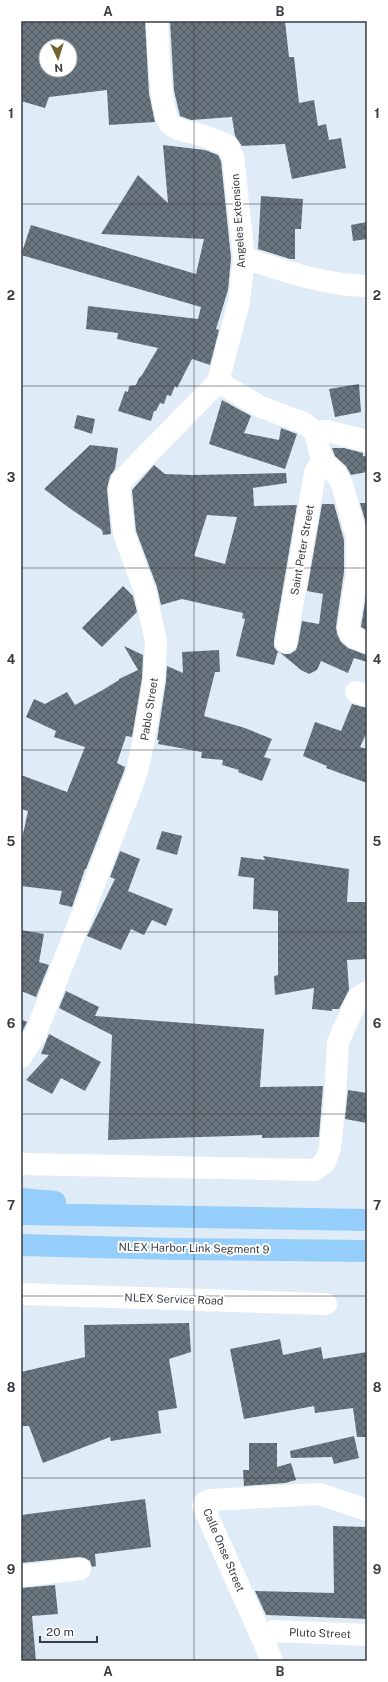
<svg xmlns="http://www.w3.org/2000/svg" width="388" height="1682" font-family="'Public Sans',sans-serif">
	<defs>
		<pattern id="building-cross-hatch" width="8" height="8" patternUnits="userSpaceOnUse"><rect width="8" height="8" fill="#6a767f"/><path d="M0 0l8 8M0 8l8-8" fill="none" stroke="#545d64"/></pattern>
	</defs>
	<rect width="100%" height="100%" fill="#dfecf7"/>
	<!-- building -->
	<g fill="url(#building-cross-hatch)" fill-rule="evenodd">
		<path d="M 21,21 L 145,21 L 149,94 L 155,122 L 109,125 L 107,90 L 49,97 L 45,108 L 21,101 ZM 46,46 L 70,46 L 70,70 L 46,70 Z"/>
		<polygon points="170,21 285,21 289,57 294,57 299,103 314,100 318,126 326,124 329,140 341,138 346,168 292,179 285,144 242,146 235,136 232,117 191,120 180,116 174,91"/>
		<polygon points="163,145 205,150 218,155 221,161 231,258 228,290 216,329 219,330 210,365 192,359 177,388 175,386 171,396 167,395 164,404 160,403 156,411 154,411 151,421 118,411 125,391 128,392 129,386 136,385 139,378 142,375 158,348 117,339 118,333 86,329 88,306 198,319 201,307 21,255 31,225 196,274 204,239 101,234 138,175 168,203"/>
		<polygon points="261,196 303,199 301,229 295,229 295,259 290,259 258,249"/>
		<polygon points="367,222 367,239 353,241 351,225"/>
		<polygon points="359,384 361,412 335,417 329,389"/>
		<polygon points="222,400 251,416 244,433 279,440 281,428 297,434 285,469 209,444"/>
		<polygon points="77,415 95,419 92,434 74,428"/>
		<polygon points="90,445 118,448 115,469 110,476 107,489 111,534 103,535 102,530 72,510 44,489"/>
		<polygon points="332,448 344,448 363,453 363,456 367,456 367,472 351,475 346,466 335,456"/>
		<path d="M 154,465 L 165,474 L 192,475 L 286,473 L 287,483 L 253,488 L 254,506 L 297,505 L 274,640 L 274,647 L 278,652 L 284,654 L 290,654 L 296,650 L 298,644 L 302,621 L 319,624 L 323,594 L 307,591 L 322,504 L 334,504 L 344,540 L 344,572 L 336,627 L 337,634 L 341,642 L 348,648 L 367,655 L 367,662 L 354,658 L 348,673 L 321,661 L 317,670 L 309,674 L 301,670 L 278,651 L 274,665 L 236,656 L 245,619 L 242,618 L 243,613 L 182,599 L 161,605 L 157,587 L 136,531 L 132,490 ZM 207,515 L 237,517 L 225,564 L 194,556 Z"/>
		<polygon points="360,503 367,503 367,527"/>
		<polygon points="123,586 133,596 137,612 102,647 82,628"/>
		<polygon points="367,590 367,630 361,627"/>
		<polygon points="124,646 143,655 142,678 132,737 126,736 117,763 125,767 124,771 86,869 85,869 72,907 59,904 62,891 21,886 21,843 28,811 21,809 21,775 67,792 85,747 54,737 56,731 26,717 34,699 45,704 67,692 75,705 101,691 119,680 119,679 138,670"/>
		<polygon points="219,650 220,672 215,672 204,716 245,728 272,739 264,757 271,759 262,781 238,772 239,770 222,765 223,760 201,758 202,752 158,744 159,740 157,740 166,681 167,666 183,673 182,652"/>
		<polygon points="352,704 367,708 367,732 360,747 367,749 367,783 326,768 327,766 303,756 315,722 341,731"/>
		<polygon points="162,831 182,836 177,855 156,849"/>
		<polygon points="120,851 140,859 128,891 173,909 166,926 152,920 144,935 131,929 121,950 87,936 115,879 110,877"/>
		<polygon points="263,856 349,869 347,902 367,902 367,959 347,960 349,990 339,1009 332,1009 332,1011 312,1009 314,988 275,995 274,976 278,975 278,911 253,909 254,878 238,876 241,857 265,860"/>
		<polygon points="21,930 44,934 39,962 49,965 36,997 21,991"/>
		<polygon points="66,991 99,1007 95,1016 264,1029 260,1087 323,1086 319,1137 262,1138 262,1135 108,1140 112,1035 59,1008"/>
		<polygon points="21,1019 27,1022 21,1034"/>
		<polygon points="49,1034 101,1062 85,1091 61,1078 52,1094 26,1080 49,1055 41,1054"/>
		<polygon points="348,1090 367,1093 367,1123 345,1119"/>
		<polygon points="189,1323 191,1352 169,1359 177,1408 158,1411 161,1433 111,1441 110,1437 43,1463 29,1426 21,1426 21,1372 85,1357 84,1325"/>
		<polygon points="280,1339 283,1355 321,1347 323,1359 367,1352 367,1437 357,1437 353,1408 315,1413 314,1406 244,1419 230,1349"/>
		<polygon points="354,1436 359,1458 334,1464 332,1457 291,1458 290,1451"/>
		<polygon points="249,1443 277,1443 277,1467 291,1463 296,1480 285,1483 244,1486 243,1470 249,1470"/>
		<polygon points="145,1499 151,1547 95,1554 96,1566 92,1567 90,1561 85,1558 79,1557 21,1563 21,1515"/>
		<polygon points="333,1526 367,1527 367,1619 266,1615 255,1591 334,1593"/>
		<polygon points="55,1585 58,1614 32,1616 36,1661 21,1661 21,1588"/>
	</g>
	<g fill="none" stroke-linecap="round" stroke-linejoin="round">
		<!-- minor -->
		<g stroke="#fff" stroke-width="22">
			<path d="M 244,258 C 284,271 324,285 367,286"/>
			<path d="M 218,382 L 261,407 L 304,423 L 315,432 L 320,453 L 325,463 L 337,475 L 342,484 L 357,538 L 357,573 L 348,629 C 352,638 358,640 367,643"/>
			<polyline points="315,432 327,431 367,441"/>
			<polyline points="286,642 315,473 319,466 325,463"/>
			<polyline points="356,692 367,696"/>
			<path d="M 21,1057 L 35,1035 L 84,910 L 136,775 L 144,739 L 154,679 L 156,642 L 145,591 L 124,534 L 119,488 L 122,480 L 218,382 L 239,302 L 244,258 L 233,157 L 227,145 C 219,142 210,138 201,135 C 191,132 178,131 170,124 C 160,116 158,38 157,21"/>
			<polyline points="21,1164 315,1170 325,1162 330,1148 335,1098 338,1042 358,998 367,992"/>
			<polyline points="21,1294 326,1304"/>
			<polyline points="21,1576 80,1569"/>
			<polyline points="273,1631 367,1635"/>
			<polyline points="270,1661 271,1658 203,1506 205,1502 210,1500 319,1494 367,1510"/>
		</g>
		<!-- highway -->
		<g stroke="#96cefb" stroke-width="22">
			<polyline points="21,1199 55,1202"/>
			<polyline points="21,1214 367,1220"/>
			<polyline points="21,1245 174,1249 367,1251"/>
		</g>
	</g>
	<!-- grid -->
	<path fill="none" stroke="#383d42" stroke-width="1" stroke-opacity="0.55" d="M 194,21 L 194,1661M 21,204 L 367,204M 21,386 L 367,386M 21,568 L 367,568M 21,750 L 367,750M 21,932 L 367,932M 21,1114 L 367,1114M 21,1296 L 367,1296M 21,1478 L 367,1478"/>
	<g text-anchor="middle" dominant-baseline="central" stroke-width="4" stroke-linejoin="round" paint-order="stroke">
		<!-- street labels -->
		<g font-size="11" fill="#383d42" stroke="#fff">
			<text transform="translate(238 221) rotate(-94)">Angeles Extension</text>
			<text transform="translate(302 550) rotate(-80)">Saint Peter Street</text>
			<text transform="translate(149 709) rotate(-81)">Pablo Street</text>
			<text transform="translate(194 1248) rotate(1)">NLEX Harbor Link Segment 9</text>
			<text transform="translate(174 1299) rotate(2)">NLEX Service Road</text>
			<text transform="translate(224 1550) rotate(67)">Calle Onse Street</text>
			<text transform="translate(320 1633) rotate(2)">Pluto Street</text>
		</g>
	</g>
	<!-- border -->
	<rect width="388" height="1682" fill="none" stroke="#ffffff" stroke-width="44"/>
	<!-- north arrow -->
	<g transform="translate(58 58) rotate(176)"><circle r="19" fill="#ffffff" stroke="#afb1b3"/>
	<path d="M0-3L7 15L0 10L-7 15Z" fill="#716230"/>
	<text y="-6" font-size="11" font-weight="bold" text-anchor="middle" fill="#383d42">N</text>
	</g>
	<!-- scale -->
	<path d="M40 1636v6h57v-6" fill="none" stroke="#383d42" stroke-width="2"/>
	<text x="46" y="1636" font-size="12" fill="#383d42" stroke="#ffffff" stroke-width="3" paint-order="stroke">20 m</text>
	<rect x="22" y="22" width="344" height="1638" fill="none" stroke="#383d42" stroke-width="1.5"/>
	<g font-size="13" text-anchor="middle" font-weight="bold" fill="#383d42">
		<text x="108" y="16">A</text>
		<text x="280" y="16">B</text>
		<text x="11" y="118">1</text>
		<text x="377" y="118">1</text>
		<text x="11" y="300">2</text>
		<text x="377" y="300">2</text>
		<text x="11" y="482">3</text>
		<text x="377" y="482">3</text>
		<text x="11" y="664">4</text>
		<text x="377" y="664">4</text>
		<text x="11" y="846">5</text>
		<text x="377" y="846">5</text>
		<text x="11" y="1028">6</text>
		<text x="377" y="1028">6</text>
		<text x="11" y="1210">7</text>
		<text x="377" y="1210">7</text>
		<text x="11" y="1392">8</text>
		<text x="377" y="1392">8</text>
		<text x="11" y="1574">9</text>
		<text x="377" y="1574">9</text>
		<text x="108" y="1676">A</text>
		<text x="280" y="1676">B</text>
	</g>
</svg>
